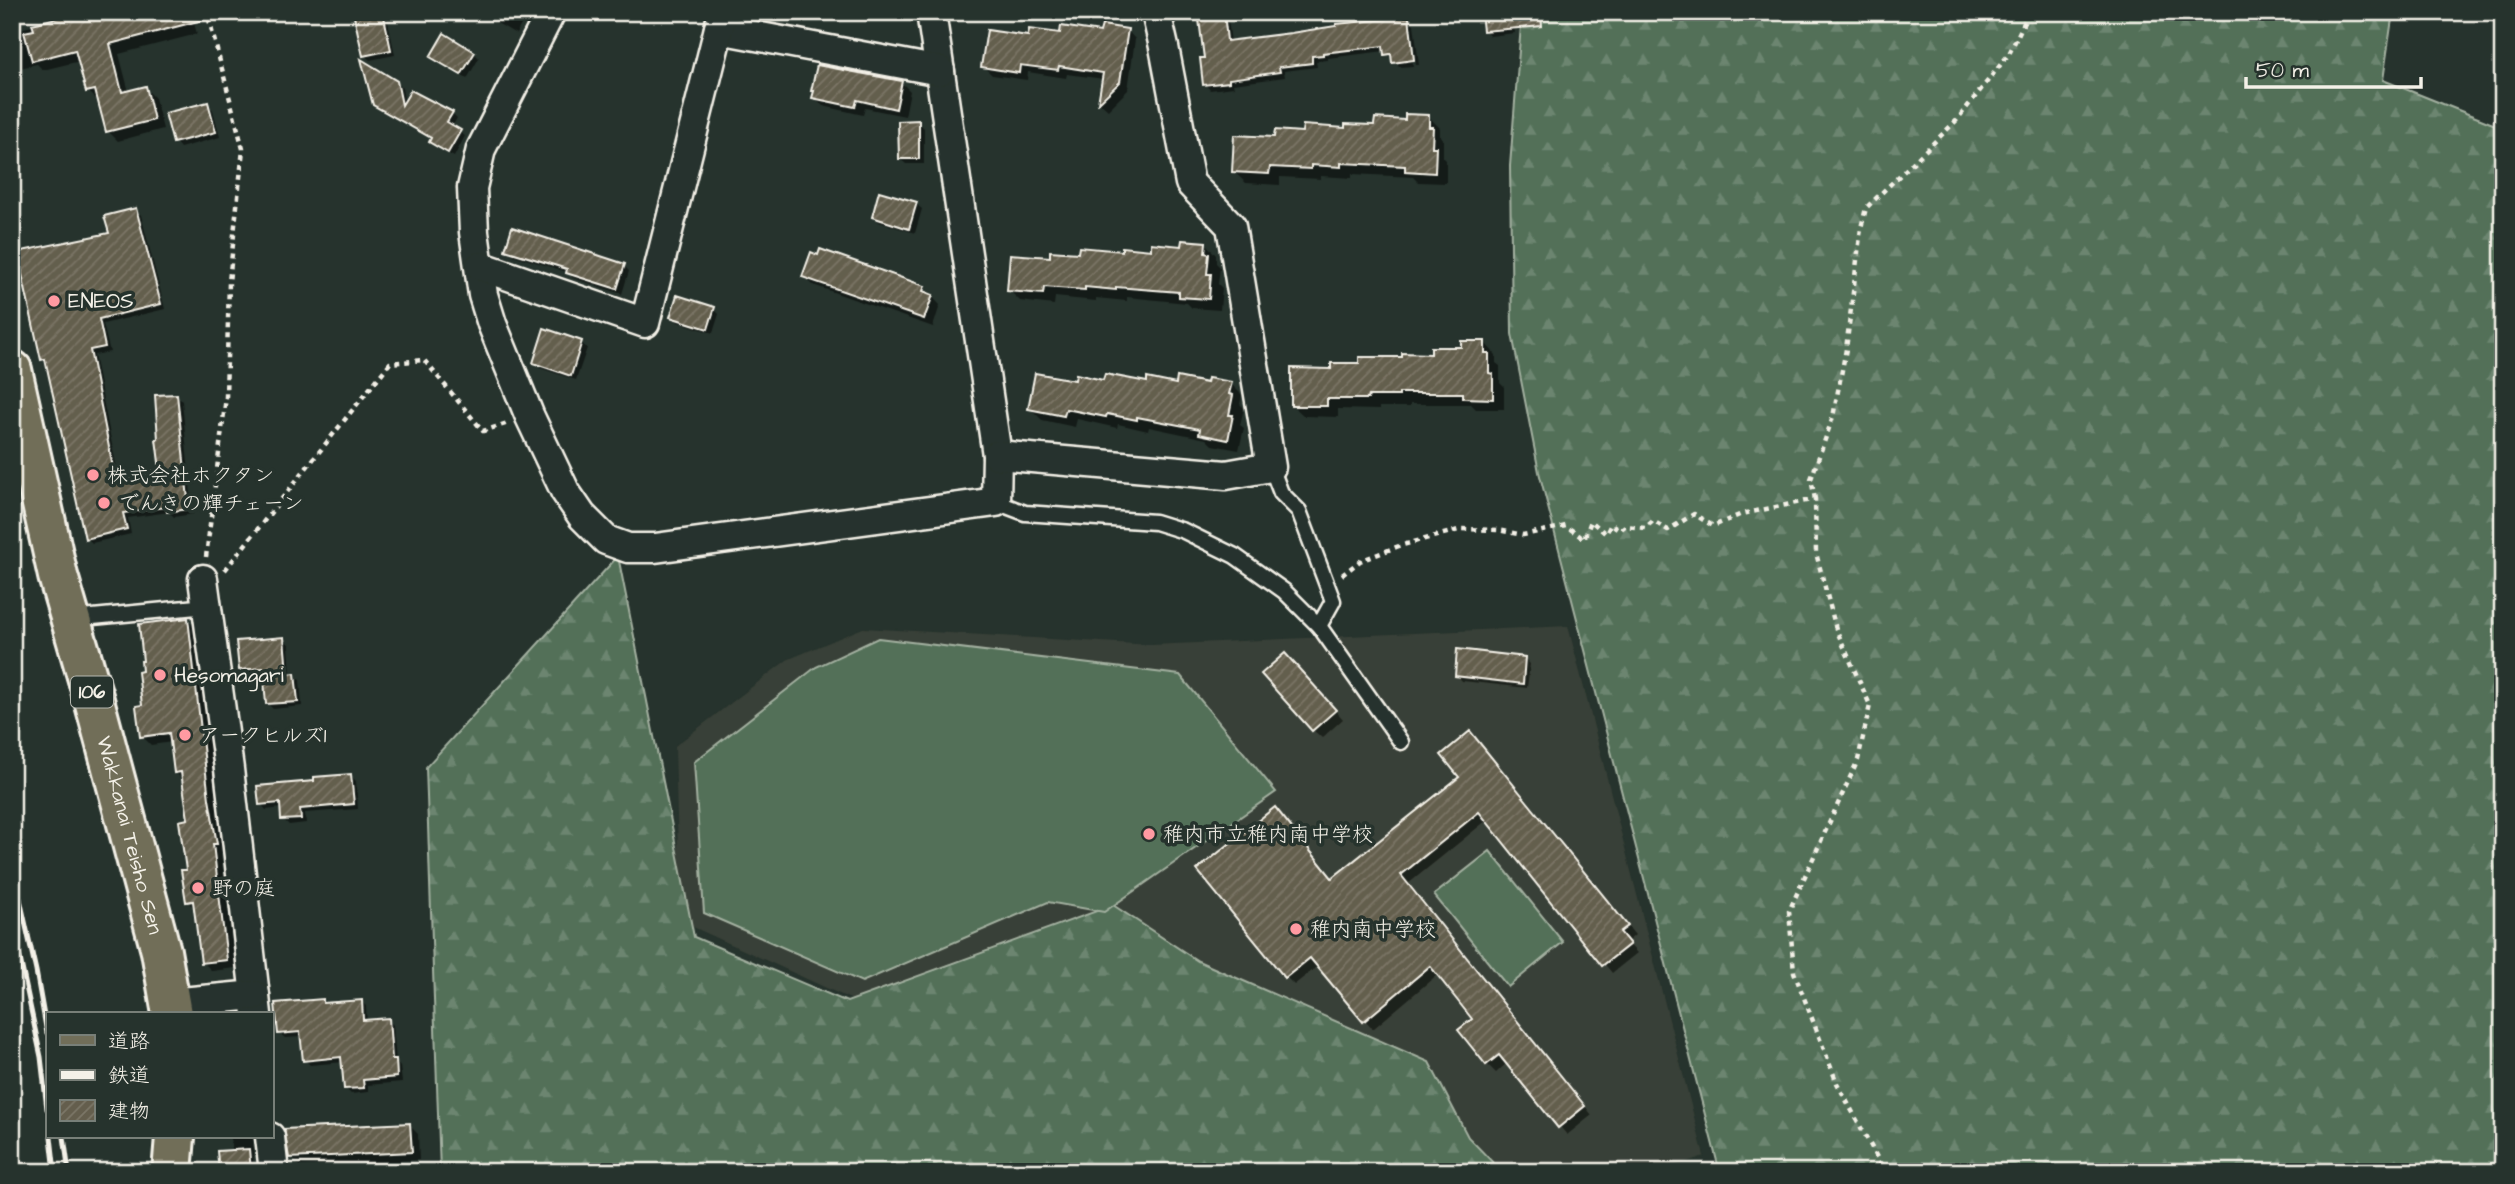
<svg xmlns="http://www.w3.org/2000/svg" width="2515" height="1184" font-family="'Architects Daughter','Klee One',sans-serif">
	<defs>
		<pattern id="forest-firs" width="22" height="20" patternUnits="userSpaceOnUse" patternTransform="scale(1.75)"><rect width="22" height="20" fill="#527058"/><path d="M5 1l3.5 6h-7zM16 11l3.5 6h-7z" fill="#6c8570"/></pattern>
		<pattern id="building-hatch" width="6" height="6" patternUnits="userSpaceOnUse" patternTransform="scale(1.75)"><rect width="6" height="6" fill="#645e4d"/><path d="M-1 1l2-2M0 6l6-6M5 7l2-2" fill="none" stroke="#7b7667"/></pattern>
	</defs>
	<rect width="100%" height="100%" fill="#26332d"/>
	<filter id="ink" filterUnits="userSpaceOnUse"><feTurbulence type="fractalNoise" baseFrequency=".0143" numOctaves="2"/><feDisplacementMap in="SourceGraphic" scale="14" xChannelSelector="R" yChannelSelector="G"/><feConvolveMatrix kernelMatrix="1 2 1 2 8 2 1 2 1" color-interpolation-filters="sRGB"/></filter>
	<g filter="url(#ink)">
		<!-- built -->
		<polygon fill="#394037" points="1568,626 1704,1156 1656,1172 1490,1172 857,1002 680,921 675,746 787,660 863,628 1152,645"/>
		<!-- forest -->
		<g fill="url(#forest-firs)" stroke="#a3b0a0" stroke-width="2">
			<polygon points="1522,12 2393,12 2383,80 2503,128 2503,1172 1678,1172 1718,1165 1539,472 1512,334 1510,166"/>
			<polygon points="618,556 694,937 847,1002 1113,905 1198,961 1429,1062 1468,1137 1502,1172 440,1172 426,767"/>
		</g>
		<!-- garden -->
		<g fill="#527058" stroke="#a3b0a0" stroke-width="2">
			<polygon points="878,638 1180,675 1276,792 1104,912 1048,902 862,982 704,913 694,762 816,667"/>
			<polygon points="1490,851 1563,942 1508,987 1434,895"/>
		</g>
		<!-- shadow -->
		<g fill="#0007">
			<polygon points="191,12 197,34 119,54 129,92 145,88 155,98 163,129 118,141 108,131 98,101 88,91 80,61 43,70 37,64 12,70 12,31 63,18"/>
			<polygon points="355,12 386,12 395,55 370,60 364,55"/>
			<polygon points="478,12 528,12 516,34"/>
			<polygon points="1185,12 1227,12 1231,42 1408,19 1414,24 1419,65 1416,65 1411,22 1408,22 1413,66 1399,67 1385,51 1328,58 1328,60 1316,61 1317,67 1284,71 1285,77 1233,84 1234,87 1210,90 1205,84 1205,59 1201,26 1197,21 1196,14 1188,15"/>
			<polygon points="1513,16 1515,33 1490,36 1485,30"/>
			<polygon points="1127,30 1135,39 1128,90 1108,110 1100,103 1104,79 1067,74 1066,78 1028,72 1027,80 992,75 983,66 1030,38 1102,34"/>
			<polygon points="474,53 479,58 467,79 432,57"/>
			<polygon points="396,82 402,88 405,104 452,113 457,118 452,127 465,136 454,157 436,147 431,141 432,139 380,110 374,104"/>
			<polygon points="901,82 910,91 905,116 865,108 863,115 823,106 814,97"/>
			<polygon points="208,104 213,110 220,137 180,148 175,142"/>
			<polygon points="1429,117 1440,128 1440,136 1443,140 1443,157 1446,160 1446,183 1418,182 1413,177 1352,174 1352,178 1321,176 1321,179 1280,177 1280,185 1246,183 1234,172 1276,139 1376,127"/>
			<polygon points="918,122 924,128 924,164 906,164 900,159"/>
			<polygon points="916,204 922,209 915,233 879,222 874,217"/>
			<polygon points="135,210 141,215 165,309 103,324 110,352 94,355 119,479 162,471 176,395 182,401 193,514 174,517 169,512 128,518 131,534 92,543 87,538 48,365 42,359 111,235"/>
			<polygon points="1205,243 1216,255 1216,263 1220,267 1218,284 1222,288 1220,310 1192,308 1187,303 1127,297 1127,301 1096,298 1096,301 1055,297 1054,305 1020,301 1009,290 1051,259 1080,255 1152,252"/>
			<polygon points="507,249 624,266 629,271 622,294 573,278 567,272 513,255"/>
			<polygon points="804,276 924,288 940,305 933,327 813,285"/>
			<polygon points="714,309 719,314 713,333 678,322 672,317"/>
			<polygon points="581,343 587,348 576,380 540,368 535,362"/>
			<polygon points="1485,343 1496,355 1496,363 1500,366 1500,383 1504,387 1504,409 1476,409 1471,404 1410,404 1410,407 1379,407 1379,410 1338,409 1338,417 1304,416 1292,405 1333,371 1432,355"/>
			<polygon points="1076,382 1105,382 1177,386 1231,384 1242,395 1240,404 1244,408 1240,425 1244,428 1239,450 1212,445 1206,439 1149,427 1148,431 1118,424 1117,428 1077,419 1075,427 1042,420 1030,408"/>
			<polygon points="188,620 197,629 217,809 225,852 221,853 235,968 212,971 203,962 196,910 187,901 190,821 184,781 175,772 172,742 151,745 142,736 144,707"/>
			<polygon points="283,639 289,644 291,675 300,680 302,706 273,709 268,704 265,673 246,674 240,669"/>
			<polygon points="1525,659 1530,664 1527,688 1462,681 1457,675"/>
			<polygon points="1293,663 1343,719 1322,738 1313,730"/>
			<polygon points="1470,733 1635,935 1627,942 1637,953 1612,973 1487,820 1408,884 1592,1115 1567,1135 1507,1063 1496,1073 1487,1064 1460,1030 1474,1019 1438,974 1373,1029 1318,966 1294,985 1286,977 1333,880 1461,777"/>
			<polygon points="351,776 356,781 358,809 305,813 306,823 289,825 283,819 282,808 266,810 261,804 316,783"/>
			<polygon points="322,1000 326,1005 361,1001 366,1006 367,1022 388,1020 393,1025 396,1061 400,1066 402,1082 368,1085 368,1092 351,1094 346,1089 344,1062 310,1065 305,1060 302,1037 285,1038 279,1033"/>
			<polygon points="12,1093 18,1131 12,1132"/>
			<polygon points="409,1125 418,1134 419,1160 299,1166 291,1157"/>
			<polygon points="230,1137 258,1137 253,1138 254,1172 220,1172 232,1152"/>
		</g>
		<!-- building -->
		<g fill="url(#building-hatch)" stroke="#f4f1e8" stroke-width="2">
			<polygon points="60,12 209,12 210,18 110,44 122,92 146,86 154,120 106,132 95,90 86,92 75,50 32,61 24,32 34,30 32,24 61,17"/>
			<polygon points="353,12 383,12 391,50 363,56"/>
			<polygon points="1198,12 1224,12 1227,41 1291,33 1336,26 1336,24 1409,17 1414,60 1392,63 1391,54 1384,55 1383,46 1323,53 1323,55 1312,56 1312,63 1279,67 1280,72 1229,79 1229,82 1203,85 1200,58 1204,58"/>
			<polygon points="1481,12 1541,12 1542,26 1483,31"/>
			<polygon points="1102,25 1128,29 1120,82 1098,103 1103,73 1059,66 1058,70 1020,65 1019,73 981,67 987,30 1028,36 1029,29 1060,33 1061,26 1100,32"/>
			<polygon points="444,33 475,52 461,75 430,57"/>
			<polygon points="361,59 397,81 402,105 411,90 453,112 447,122 461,130 448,153 429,142 431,138 373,105"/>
			<polygon points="817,65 902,81 896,109 857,100 855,107 812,98 814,91 811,91"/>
			<polygon points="208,102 216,132 173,143 165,113"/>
			<polygon points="1405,114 1429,115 1429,127 1433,127 1432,147 1436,147 1435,173 1405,171 1405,166 1341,163 1341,167 1311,165 1311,169 1270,167 1269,174 1232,172 1234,135 1274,137 1275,130 1302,132 1303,125 1345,128 1345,124 1374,125 1375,118 1405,120"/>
			<polygon points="919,120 919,159 899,159 898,121"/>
			<polygon points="879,191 917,202 909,229 872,217"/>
			<polygon points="136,208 161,304 99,319 105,347 90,350 115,478 160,470 156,439 158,439 155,395 177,394 189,509 167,512 166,507 123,513 127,529 85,539 45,359 41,360 17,252 109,233 104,216"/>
			<polygon points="512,227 625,264 617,289 566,273 567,269 505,250"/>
			<polygon points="1182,240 1206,242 1205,253 1209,254 1207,274 1211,274 1209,299 1179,297 1179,292 1116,287 1116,290 1085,287 1085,290 1044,287 1043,294 1007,291 1010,254 1050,257 1050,251 1078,253 1079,247 1122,251 1122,247 1151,250 1151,243 1181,246"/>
			<polygon points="820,249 925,286 923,291 933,295 924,319 802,277 811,252 818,255"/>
			<polygon points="677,295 715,307 708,329 670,317"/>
			<polygon points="544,328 582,341 571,376 533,363"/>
			<polygon points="1461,341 1485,341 1485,353 1489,353 1489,373 1493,374 1493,399 1463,398 1463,393 1399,393 1399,396 1369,396 1368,399 1327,399 1327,406 1291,406 1291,368 1331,369 1331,363 1359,363 1359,357 1402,357 1402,353 1431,354 1431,347 1461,347"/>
			<polygon points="1035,373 1075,380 1076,374 1103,380 1105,374 1147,382 1147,378 1176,384 1177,377 1207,383 1208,378 1232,382 1229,394 1233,395 1229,415 1233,415 1228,440 1199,434 1200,429 1137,417 1137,420 1107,414 1106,417 1066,409 1064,416 1028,409"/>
			<polygon points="188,618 209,799 217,844 213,844 227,960 201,963 193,901 186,902 181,870 186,870 179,821 188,819 181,772 174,773 169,733 140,737 136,706 142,705 138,672 142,671 141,661 143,661 139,624"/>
			<polygon points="284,637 287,674 295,673 298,702 266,704 263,668 239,670 236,641"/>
			<polygon points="1457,649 1525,657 1523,684 1455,676"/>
			<polygon points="1285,653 1336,710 1312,731 1261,674"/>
			<polygon points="1470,731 1628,926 1620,932 1630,944 1602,966 1479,812 1401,875 1585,1106 1558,1128 1499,1055 1486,1065 1458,1030 1472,1019 1430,966 1363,1022 1310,958 1285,978 1197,870 1275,807 1332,878 1459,777 1441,755"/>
			<polygon points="351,774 354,804 300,809 301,819 281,820 280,803 259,805 257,786 314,781 314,777"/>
			<polygon points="323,999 323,1003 362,1000 363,1020 389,1018 392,1059 396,1059 397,1077 363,1080 364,1088 344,1089 341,1057 303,1061 300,1032 278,1034 275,1003"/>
			<polygon points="410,1123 412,1152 289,1158 284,1129"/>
			<polygon points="249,1149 251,1172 219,1172 217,1151"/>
		</g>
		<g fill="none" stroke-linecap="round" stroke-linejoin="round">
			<defs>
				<g id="service">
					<polyline points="1271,467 1281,493 1299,511 1333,601 1319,626"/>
					<polyline points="996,502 1025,513 1155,522 1184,531 1235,556 1284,591 1319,626 1401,742"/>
					<polyline points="72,619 207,606"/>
				</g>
				<g id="minor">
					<polyline points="551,12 481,149 472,188 474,232 483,295 492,324 530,417 565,491 582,516 606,540 628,548 655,548 996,502 997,455 931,12"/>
					<polyline points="719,29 940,71"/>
					<polyline points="480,266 645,323 723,12"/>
					<polyline points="997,455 1226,475 1271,467 1231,226 1190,183 1164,47 1156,12"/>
					<polyline points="203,579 229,769 257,1014"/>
					<polyline points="171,1003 255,995"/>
					<polyline points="270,1137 274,1172"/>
				</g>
				<g id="primary">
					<path id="s1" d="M 12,370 L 58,576 L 94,700 L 161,951 L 172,1014"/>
					<polyline points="172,1172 175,1137"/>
				</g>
			</defs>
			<!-- service casing -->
			<use href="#service" stroke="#f4f1e8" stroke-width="19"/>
			<!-- minor casing -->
			<use href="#minor" stroke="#f4f1e8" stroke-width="33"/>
			<!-- primary casing -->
			<use href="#primary" stroke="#f4f1e8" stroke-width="44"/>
			<!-- path -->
			<g stroke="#f4f1e8" stroke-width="4.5" stroke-dasharray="5 5" stroke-linecap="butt">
				<polyline points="1815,499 1811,479 1833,417 1846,349 1861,228 1866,208 1956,121 2009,54 2029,12"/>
				<polyline points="206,557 226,397 229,282 243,149 207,12"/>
				<polyline points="225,570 390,363 424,360 483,431 508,423"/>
				<polyline points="1342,575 1360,561 1399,546 1462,529 1498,530 1523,535 1566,526 1584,539 1591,521 1606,534 1611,524 1620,530 1625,526 1645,528 1653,521 1668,530 1694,514 1713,526 1742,514 1815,499 1816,553 1836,629 1870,705 1858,760 1789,911 1794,972 1837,1083 1880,1163 1889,1172"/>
			</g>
			<!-- service -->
			<use href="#service" stroke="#26332d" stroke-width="14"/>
			<!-- minor -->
			<use href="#minor" stroke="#26332d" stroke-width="28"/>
			<!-- primary -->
			<use href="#primary" stroke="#716e59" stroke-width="38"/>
			<!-- rail -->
			<g stroke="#f4f1e8" stroke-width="5">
				<polyline points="12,863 36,971 47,1033"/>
				<polyline points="12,921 41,1057 47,1109"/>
				<polyline points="51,1137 55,1172"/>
				<polyline points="64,1137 69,1172"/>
			</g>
		</g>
	</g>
	<!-- markers -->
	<g fill="#ff9aa2" stroke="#26332d" stroke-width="2.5">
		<circle cx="54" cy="301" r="7"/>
		<circle cx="93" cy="475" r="7"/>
		<circle cx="104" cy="503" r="7"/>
		<circle cx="160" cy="675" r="7"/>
		<circle cx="185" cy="735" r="7"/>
		<circle cx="1149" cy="834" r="7"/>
		<circle cx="198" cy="888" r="7"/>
		<circle cx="1296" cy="929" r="7"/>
	</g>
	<g text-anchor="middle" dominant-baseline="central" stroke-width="7" stroke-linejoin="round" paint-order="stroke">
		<!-- shield labels -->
		<rect fill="#26332d" stroke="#b6b8b0" stroke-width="2" x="71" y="676.5" width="42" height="31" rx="5"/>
		<g font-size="19" font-weight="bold" fill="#f4f1e8">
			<text x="92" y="692">106</text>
		</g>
		<!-- poi labels -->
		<g font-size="21" fill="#f4f1e8" stroke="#26332d" text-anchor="start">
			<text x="68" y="301">ENEOS</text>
			<text x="107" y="475">株式会社ホクタン</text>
			<text x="118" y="503">でんきの輝チェーン</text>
			<text x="174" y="675">Hesomagari</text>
			<text x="199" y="735">アークヒルズ1</text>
			<text x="1163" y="834">稚内市立稚内南中学校</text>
			<text x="212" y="888">野の庭</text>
			<text x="1310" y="929">稚内南中学校</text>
		</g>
		<!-- street labels -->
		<g font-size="21" fill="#f4f1e8" stroke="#26332d">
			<text stroke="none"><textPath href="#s1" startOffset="480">Wakkanai Teisho Sen</textPath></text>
		</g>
	</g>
	<!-- margin -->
	<rect width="2515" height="1184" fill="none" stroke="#26332d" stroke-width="42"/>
	<rect x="21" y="21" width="2473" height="1142" fill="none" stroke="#f4f1e8" stroke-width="2.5" filter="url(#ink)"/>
	<!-- legend -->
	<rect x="46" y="1012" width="228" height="126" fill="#26332d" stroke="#787f78" stroke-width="2"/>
	<rect x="60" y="1035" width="35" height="10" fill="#716e59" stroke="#787f78" stroke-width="2"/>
	<text x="108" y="1048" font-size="21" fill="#f4f1e8">道路</text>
	<rect x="60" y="1070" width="35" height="10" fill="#f4f1e8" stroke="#787f78" stroke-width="2"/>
	<text x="108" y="1082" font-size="21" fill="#f4f1e8">鉄道</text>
	<rect x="60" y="1100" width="35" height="21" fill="url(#building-hatch)" stroke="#787f78" stroke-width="2"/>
	<text x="108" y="1118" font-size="21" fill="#f4f1e8">建物</text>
	<!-- scale -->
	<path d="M2246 77v10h175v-10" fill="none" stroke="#f4f1e8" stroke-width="3.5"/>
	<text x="2256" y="77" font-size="21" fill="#f4f1e8" stroke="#26332d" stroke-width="5" paint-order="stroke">50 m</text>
</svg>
